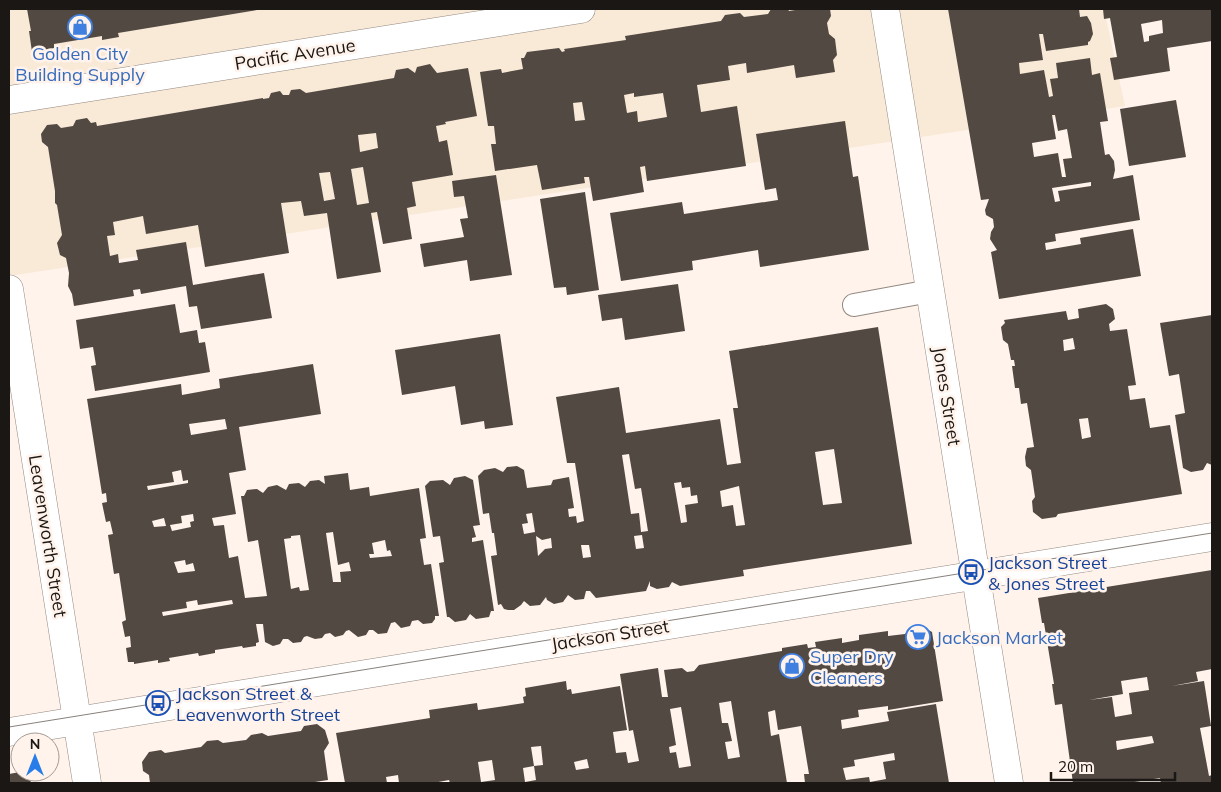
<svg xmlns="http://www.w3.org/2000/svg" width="1221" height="792" font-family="Mulish,sans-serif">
	<rect width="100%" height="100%" fill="#fff3eb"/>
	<!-- commercial -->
	<polygon fill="#f9e9d7" points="9,9 1104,9 1125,106 9,276"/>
	<!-- building -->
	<g fill="#524943" fill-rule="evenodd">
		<polygon points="27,9 257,9 257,10 118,33 119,37 102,40 102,36 54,44 54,48 32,52 29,31 31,31"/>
		<path d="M 771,9 L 788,9 L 789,11 L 801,9 L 830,9 L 831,16 L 827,23 L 829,34 L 835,39 L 837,55 L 833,60 L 835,72 L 796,78 L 794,65 L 747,73 L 746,63 L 728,66 L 730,80 L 697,85 L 701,112 L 737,106 L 746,166 L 647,181 L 645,166 L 640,167 L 644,192 L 593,201 L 589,177 L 584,177 L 585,183 L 542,190 L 537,165 L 495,171 L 491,144 L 496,144 L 494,126 L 488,126 L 480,72 L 501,69 L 502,73 L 523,69 L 521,58 L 524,58 L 527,52 L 559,48 L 562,52 L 565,51 L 564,49 L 626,40 L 625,36 L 721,21 L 725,15 L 740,13 L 744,17 L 768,14 ZM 634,93 L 634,97 L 663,93 L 667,117 L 638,122 L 637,111 L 627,113 L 624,95 ZM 582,102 L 585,120 L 575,121 L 573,103 Z"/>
		<path d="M 948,9 L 1079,9 L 1080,17 L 1087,16 L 1091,23 L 1093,34 L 1090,41 L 1088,42 L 1088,45 L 1046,51 L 1043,34 L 1039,34 L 1043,60 L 1019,63 L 1020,74 L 1044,70 L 1049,97 L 1053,96 L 1050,79 L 1058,78 L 1056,63 L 1090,58 L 1092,75 L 1100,73 L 1108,121 L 1100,122 L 1105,155 L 1109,154 L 1114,161 L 1115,170 L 1113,179 L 1133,175 L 1140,220 L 1055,234 L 1056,241 L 1045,243 L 1046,250 L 1081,244 L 1080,238 L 1133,229 L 1141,276 L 999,299 L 991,252 L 997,250 L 990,239 L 991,232 L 994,227 L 993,219 L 986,215 L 985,210 L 989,199 L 981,200 ZM 1052,115 L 1055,115 L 1058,131 L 1067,129 L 1072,158 L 1063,159 L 1066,177 L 1062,177 L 1058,153 L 1034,157 L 1032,143 L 1056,139 ZM 1091,182 L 1091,186 L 1058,191 L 1060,201 L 1055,202 L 1052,188 Z"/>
		<path d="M 1103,9 L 1212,9 L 1212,41 L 1167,48 L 1170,71 L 1114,80 L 1110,58 L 1117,57 L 1110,18 L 1104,19 ZM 1162,20 L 1163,33 L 1149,36 L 1149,41 L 1144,42 L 1141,24 Z"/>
		<path d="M 430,64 L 437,73 L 468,68 L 477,116 L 445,122 L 446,124 L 436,126 L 439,142 L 447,140 L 453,175 L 412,182 L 416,206 L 407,208 L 412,239 L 383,244 L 377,212 L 371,213 L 381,272 L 337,279 L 327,213 L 304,216 L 301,201 L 281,203 L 289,253 L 205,267 L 198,225 L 146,234 L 143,216 L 113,222 L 115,235 L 107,236 L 110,256 L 118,254 L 119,263 L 138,260 L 136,250 L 186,242 L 193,285 L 264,273 L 272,318 L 201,329 L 197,306 L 189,307 L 186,286 L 141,294 L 140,289 L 133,290 L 134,296 L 74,306 L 72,294 L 68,286 L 69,273 L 66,258 L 60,255 L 57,243 L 62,235 L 57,205 L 55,203 L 55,191 L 48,147 L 42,142 L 41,134 L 47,125 L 57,124 L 61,128 L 73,126 L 76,120 L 87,118 L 91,123 L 96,122 L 97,126 L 263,98 L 263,99 L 269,98 L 271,93 L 280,91 L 283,95 L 289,95 L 291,90 L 300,89 L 306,93 L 394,78 L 396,70 L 408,68 L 415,73 L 417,67 ZM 376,133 L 378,148 L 360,152 L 358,135 ZM 363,167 L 369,203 L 357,205 L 351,169 ZM 330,172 L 335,199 L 324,201 L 319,173 Z"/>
		<polygon points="1176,100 1186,157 1129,166 1120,109"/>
		<polygon points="845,121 853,177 858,176 869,250 760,267 758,250 692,261 693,270 621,281 610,213 682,202 684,214 778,200 776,188 765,190 756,134"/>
		<polygon points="496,175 512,275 470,281 467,260 424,267 420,244 464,237 460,219 468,218 464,196 454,197 452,181"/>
		<polygon points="585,192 599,290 567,295 566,287 554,288 540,199"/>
		<polygon points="678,284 685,331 625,340 622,318 602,321 598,295"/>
		<polygon points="175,304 180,333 197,330 199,343 205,342 210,372 95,391 91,366 96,365 93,347 80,349 76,320"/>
		<path d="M 1106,304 L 1113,309 L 1115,319 L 1109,324 L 1110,331 L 1127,329 L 1136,385 L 1128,386 L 1130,400 L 1145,398 L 1150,428 L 1170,425 L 1182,494 L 1058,514 L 1056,517 L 1042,519 L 1033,512 L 1032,501 L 1035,497 L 1031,470 L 1026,466 L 1025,457 L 1027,448 L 1034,447 L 1027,403 L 1021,404 L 1019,388 L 1015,388 L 1012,366 L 1015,366 L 1014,360 L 1011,360 L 1008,344 L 1003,340 L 1001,327 L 1005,323 L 1004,320 L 1066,311 L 1068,320 L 1079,318 L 1078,309 ZM 1073,338 L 1075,349 L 1064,351 L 1063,340 ZM 1088,418 L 1091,437 L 1082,439 L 1079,419 Z"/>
		<polygon points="1212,315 1212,465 1207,463 1203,470 1191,472 1183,468 1175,415 1185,413 1179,374 1169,376 1160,323"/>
		<path d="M 878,327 L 912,544 L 743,570 L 744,576 L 699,583 L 680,586 L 672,582 L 669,587 L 657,589 L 650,586 L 650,581 L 646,591 L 596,598 L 590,591 L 586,591 L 584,599 L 575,600 L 568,595 L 563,602 L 554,604 L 547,600 L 546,597 L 540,605 L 530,606 L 524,601 L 521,605 L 514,610 L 508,610 L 504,609 L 501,604 L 498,605 L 491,556 L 497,555 L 494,533 L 492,533 L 489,513 L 483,514 L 478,476 L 484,470 L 495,468 L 503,472 L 507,467 L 517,466 L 524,470 L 527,488 L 551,485 L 553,480 L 569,477 L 574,508 L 568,509 L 569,517 L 576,516 L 577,523 L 584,521 L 575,463 L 567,463 L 556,397 L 619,387 L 626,433 L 720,419 L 727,465 L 741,463 L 733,408 L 738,408 L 729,351 ZM 834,449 L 842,503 L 823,505 L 815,452 ZM 629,454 L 635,489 L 641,488 L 648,531 L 641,532 L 639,513 L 631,514 L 622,455 ZM 681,482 L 682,488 L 690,487 L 691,496 L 697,495 L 698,503 L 685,505 L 687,522 L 681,523 L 674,483 ZM 739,486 L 745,525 L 736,526 L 733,505 L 722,507 L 720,491 ZM 532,513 L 535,532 L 524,534 L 522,524 L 528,523 L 526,514 ZM 642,535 L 644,548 L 636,549 L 634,536 ZM 536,536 L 542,540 L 551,538 L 552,548 L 545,549 L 538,556 ZM 581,545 L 589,545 L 591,557 L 583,558 Z"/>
		<polygon points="500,334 513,425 485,429 484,421 461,425 455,386 402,395 395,350"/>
		<path d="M 313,364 L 321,414 L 239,427 L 246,470 L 229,473 L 236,514 L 212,518 L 214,526 L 224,525 L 229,558 L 238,556 L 245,598 L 267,596 L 258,540 L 248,542 L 241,496 L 244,496 L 247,490 L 257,489 L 263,493 L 268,487 L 277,485 L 286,490 L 289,484 L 299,483 L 305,487 L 310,481 L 319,480 L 325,484 L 324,476 L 348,473 L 350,490 L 369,487 L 370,496 L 419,488 L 426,538 L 420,539 L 424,565 L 431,564 L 439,616 L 435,616 L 435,619 L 432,623 L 423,624 L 418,620 L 412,621 L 410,626 L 401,628 L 395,622 L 391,623 L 387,633 L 378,634 L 373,630 L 369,630 L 366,635 L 358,637 L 349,630 L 346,631 L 343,635 L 335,637 L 330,633 L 325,634 L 322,638 L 315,639 L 307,636 L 304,637 L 301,642 L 293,643 L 288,639 L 283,639 L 280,644 L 273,646 L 265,642 L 263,624 L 256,624 L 259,642 L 256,643 L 256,646 L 243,648 L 242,646 L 215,650 L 215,653 L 199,656 L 198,653 L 169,658 L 170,661 L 158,663 L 158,660 L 134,664 L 134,662 L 128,662 L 126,648 L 131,647 L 130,636 L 125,637 L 122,622 L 126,620 L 119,573 L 114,574 L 108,535 L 113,534 L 110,521 L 106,522 L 102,503 L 107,502 L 106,493 L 102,494 L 87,399 L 181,384 L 182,395 L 220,388 L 219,379 ZM 225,419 L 227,429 L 191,435 L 189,424 ZM 181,470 L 183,481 L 188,480 L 188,483 L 148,490 L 147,486 L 174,482 L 172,472 ZM 193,514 L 194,521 L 190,522 L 191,527 L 172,531 L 170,525 L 182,523 L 181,516 ZM 164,518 L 166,526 L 154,527 L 152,521 ZM 333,532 L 338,565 L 349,562 L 351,571 L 340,572 L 341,582 L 333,582 L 326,533 ZM 300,535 L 309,590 L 300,591 L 299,587 L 291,589 L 284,539 L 291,538 L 291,536 ZM 385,540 L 387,551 L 390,550 L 392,556 L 370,558 L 369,554 L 374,554 L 372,543 ZM 185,560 L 186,565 L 193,563 L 195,571 L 178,573 L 174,562 ZM 197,600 L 198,605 L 232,600 L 233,604 L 163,616 L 162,612 L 187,608 L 186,602 Z"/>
		<polygon points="465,476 473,480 480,525 473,526 476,537 472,538 472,542 483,540 494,611 491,611 489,617 476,619 470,614 466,620 455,622 449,617 447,617 439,563 444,562 440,536 433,537 425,486 430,481 443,480 450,485 454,478"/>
		<path d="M 1212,570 L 1212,669 L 1196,672 L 1198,681 L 1172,686 L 1204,681 L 1211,726 L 1200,728 L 1209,776 L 1212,775 L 1212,783 L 1161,783 L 1160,778 L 1128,783 L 1073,783 L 1062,704 L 1055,705 L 1052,684 L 1054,684 L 1044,623 L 1042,623 L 1038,598 ZM 1147,677 L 1149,690 L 1129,693 L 1132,714 L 1115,717 L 1112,697 L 1089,700 L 1123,694 L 1121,681 ZM 1152,736 L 1154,743 L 1117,750 L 1116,741 Z"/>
		<path d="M 920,625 L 932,632 L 943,701 L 888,710 L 888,706 L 858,710 L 859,717 L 841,720 L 842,729 L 889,721 L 887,712 L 936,704 L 949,783 L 805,783 L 804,774 L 809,774 L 801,726 L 778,730 L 775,710 L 768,712 L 771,736 L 779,734 L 787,783 L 450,783 L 449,780 L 433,783 L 399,783 L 398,775 L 386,777 L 387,783 L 345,783 L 336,733 L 430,718 L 429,710 L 477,703 L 478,710 L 524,703 L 523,697 L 526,696 L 525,688 L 566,681 L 567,690 L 571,689 L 572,694 L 620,686 L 627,730 L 613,732 L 616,753 L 626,752 L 628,763 L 639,761 L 633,730 L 629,731 L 620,674 L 658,668 L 662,697 L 668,697 L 664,670 L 682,668 L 687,672 L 694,671 L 699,665 L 782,651 L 782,648 L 807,644 L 808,648 L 816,647 L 815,642 L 842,638 L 842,643 L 859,640 L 859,635 L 888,631 L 888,636 L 905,634 L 911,627 ZM 731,701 L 740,757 L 728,759 L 725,742 L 732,741 L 728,723 L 722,723 L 719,703 ZM 681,707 L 691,766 L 679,768 L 676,752 L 670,753 L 669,747 L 676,745 L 670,709 ZM 541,746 L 543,765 L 534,766 L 536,780 L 525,782 L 523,768 L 534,766 L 531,747 ZM 894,753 L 895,760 L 883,762 L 886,779 L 870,782 L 869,777 L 846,780 L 843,768 L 855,766 L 854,760 ZM 587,759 L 589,768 L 576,770 L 574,762 ZM 492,760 L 495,780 L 481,782 L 478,762 Z"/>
		<polygon points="317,724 325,730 329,743 324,751 328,780 315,782 315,783 150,783 149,775 143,771 142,762 149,752 161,750 165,753 201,747 207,741 218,740 223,743 246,740 251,735 262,733 268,736 301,731 304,726"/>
		<polygon points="20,772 29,772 31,783 9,783 9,774"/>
	</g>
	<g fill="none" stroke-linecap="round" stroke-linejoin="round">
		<defs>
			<polyline id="lane" points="854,305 930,291"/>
			<g id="street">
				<polyline points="885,9 1009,783"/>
				<polyline points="9,100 581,9"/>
				<polyline points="9,289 87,783"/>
				<polyline points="9,732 1212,537"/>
			</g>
		</defs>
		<!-- lane casing -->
		<use href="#lane" stroke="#938981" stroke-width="24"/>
		<!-- street casing -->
		<use href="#street" stroke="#938981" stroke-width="29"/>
		<!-- lane -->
		<use href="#lane" stroke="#fff" stroke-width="22"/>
		<!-- street -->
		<use href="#street" stroke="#fff" stroke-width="28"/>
		<!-- tram -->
		<polyline stroke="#88807b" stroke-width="1" points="9,727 1212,533"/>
	</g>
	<!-- icons -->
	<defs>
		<symbol id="shop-ring" viewBox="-11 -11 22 22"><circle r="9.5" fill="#fff3eb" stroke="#3f7fe0" stroke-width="1.5"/><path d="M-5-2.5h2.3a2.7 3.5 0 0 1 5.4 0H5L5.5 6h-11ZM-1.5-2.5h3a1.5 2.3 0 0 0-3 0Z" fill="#3f7fe0"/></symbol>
		<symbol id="bus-ring" viewBox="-11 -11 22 22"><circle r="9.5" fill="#fff3eb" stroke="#1a4fb4" stroke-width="1.5"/><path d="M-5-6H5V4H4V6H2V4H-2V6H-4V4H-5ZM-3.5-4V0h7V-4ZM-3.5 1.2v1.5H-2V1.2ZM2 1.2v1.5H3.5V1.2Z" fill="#1a4fb4"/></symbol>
		<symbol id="supermarket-ring" viewBox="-11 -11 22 22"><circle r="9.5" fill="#fff3eb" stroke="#3f7fe0" stroke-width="1.5"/><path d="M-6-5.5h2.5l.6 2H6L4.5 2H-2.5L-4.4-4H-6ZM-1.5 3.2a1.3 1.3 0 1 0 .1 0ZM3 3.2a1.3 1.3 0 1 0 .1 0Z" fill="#3f7fe0"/></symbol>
	</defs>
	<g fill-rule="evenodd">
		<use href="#shop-ring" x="66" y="13" width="28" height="28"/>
		<use href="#bus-ring" x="957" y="558" width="28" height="28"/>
		<use href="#supermarket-ring" x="904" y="623" width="28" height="28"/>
		<use href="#shop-ring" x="778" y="652" width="28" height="28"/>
		<use href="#bus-ring" x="144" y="689" width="28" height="28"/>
	</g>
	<g text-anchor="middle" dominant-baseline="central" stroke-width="5" stroke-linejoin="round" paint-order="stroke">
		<!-- shop labels -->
		<g font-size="18" fill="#366cbe" stroke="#fff3eb" text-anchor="start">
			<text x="80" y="53" text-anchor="middle">Golden City<tspan x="80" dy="21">Building Supply</tspan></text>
			<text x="936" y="637">Jackson Market</text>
			<text x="810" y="656">Super Dry<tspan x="810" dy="21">Cleaners</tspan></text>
		</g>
		<!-- street labels -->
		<g font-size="18" fill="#1b1714" stroke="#fff3eb">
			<text transform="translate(295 54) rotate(-9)">Pacific Avenue</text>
			<text transform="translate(947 396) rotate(81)">Jones Street</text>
			<text transform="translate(48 536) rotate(81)">Leavenworth Street</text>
			<text transform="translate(610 635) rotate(-9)">Jackson Street</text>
		</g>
		<!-- transit labels -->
		<g font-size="18" fill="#164399" stroke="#fff3eb" text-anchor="start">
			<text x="988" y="562">Jackson Street<tspan x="988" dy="21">&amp; Jones Street</tspan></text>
			<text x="176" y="693">Jackson Street &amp;<tspan x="176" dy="21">Leavenworth Street</tspan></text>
		</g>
	</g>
	<!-- border -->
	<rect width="1221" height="792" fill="none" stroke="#1b1714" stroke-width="20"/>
	<!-- north arrow -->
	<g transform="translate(35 757)"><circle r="24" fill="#fff3eb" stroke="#a49b95"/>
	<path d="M0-4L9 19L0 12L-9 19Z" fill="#287de8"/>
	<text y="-8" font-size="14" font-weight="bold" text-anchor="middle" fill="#1b1714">N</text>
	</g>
	<!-- scale -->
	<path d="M1051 772v8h124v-8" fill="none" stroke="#1b1714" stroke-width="2.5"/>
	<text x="1058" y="772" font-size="15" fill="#1b1714" stroke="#fff3eb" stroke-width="4" paint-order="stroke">20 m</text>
</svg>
